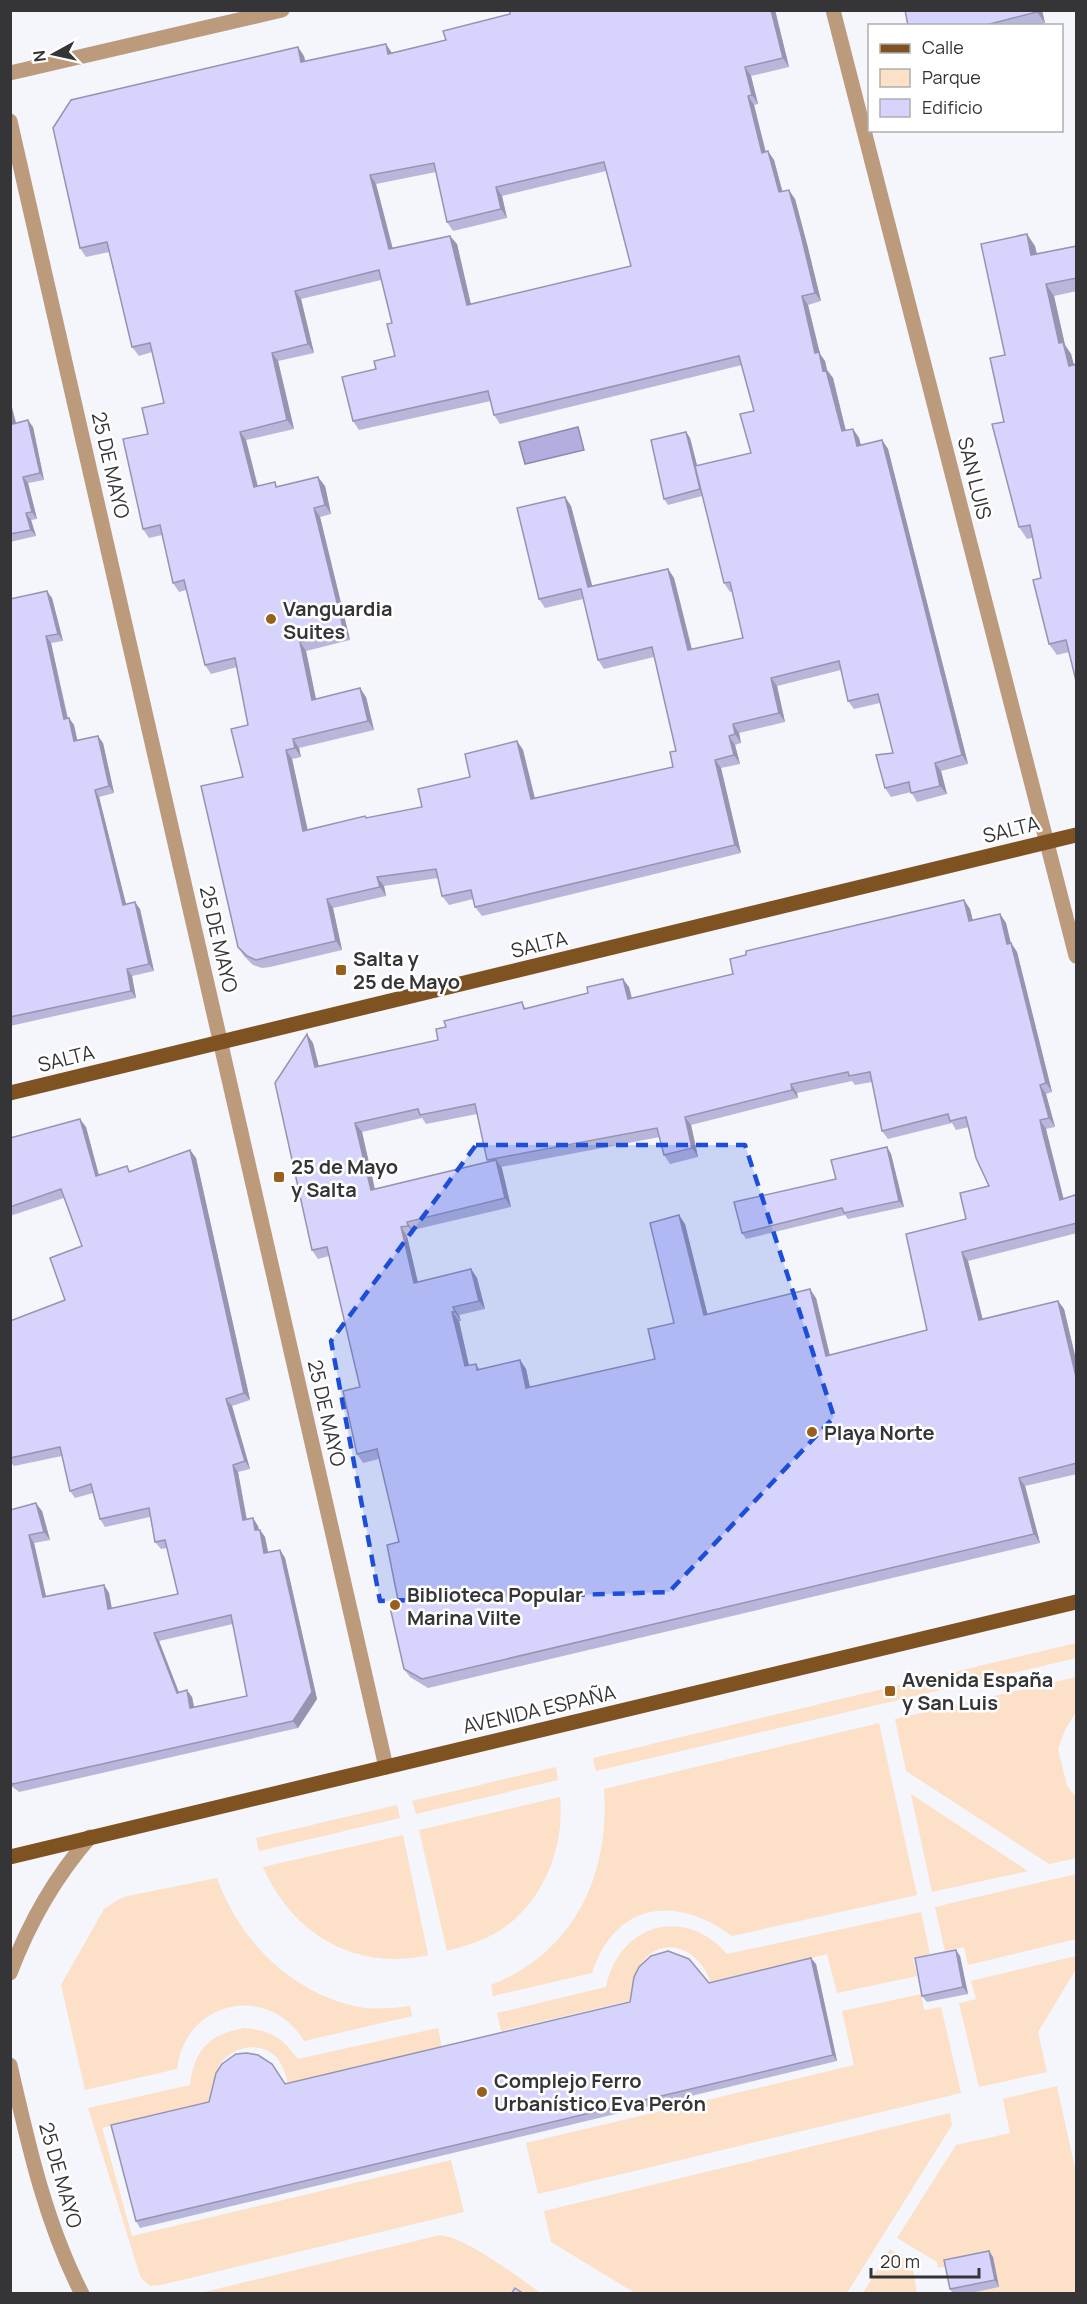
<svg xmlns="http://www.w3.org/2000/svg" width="1087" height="2304" font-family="Manrope,sans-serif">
	<rect width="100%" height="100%" fill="#f5f5fc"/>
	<!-- green -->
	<g fill="#fce0c7">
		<polygon points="1076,1643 1076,1658 596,1771 593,1758"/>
		<polygon points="1076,1677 1076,1712 1065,1730 1058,1749 1067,1786 1076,1797 1076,1858 1049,1864 906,1771 895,1719"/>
		<path d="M 879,1723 L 917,1895 L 732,1936 C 676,1894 615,1902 592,1973 L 493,1996 L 491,1985 C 574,1952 610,1876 604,1789 Z"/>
		<polygon points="556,1767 558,1780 416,1814 412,1801"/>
		<polygon points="911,1794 1028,1871 932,1892"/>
		<path d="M 560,1797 C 565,1848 543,1903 499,1931 C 483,1941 465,1946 447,1951 L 419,1830 Z"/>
		<polygon points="397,1805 400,1818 259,1851 256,1838"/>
		<path d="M 403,1835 L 428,1955 C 356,1972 292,1934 263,1867 Z"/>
		<polygon points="1076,1874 1076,1939 968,1965 964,1947 945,1951 935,1907"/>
		<path d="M 217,1878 C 239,1940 292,1994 359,2007 C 375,2010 393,2008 410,2006 L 412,2016 L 304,2041 C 269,1982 185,2000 177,2069 L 85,2090 L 61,1985 L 104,1909 L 119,1899 L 128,1896 Z"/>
		<path d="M 921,1912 L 930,1954 L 913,1959 L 917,1976 L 837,1993 L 827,1954 L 711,1983 C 692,1929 631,1937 633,2000 L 501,2031 L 497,2013 L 606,1987 C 619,1924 685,1905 727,1954 Z"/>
		<polygon points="1076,1956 1076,1969 1038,2032 1047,2072 979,2087 959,2003 976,1999 971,1981"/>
		<polygon points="921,1994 924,2010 941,2007 961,2093 538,2194 526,2143 854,2065 842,2011"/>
		<path d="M 244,2028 C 272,2031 281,2037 298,2059 L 438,2028 L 442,2048 L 288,2084 C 286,2074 282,2062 274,2055 C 256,2040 228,2048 218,2068 C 214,2077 215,2090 214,2101 L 102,2128 L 132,2236 L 451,2160 L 464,2212 L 161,2285 L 150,2286 L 141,2278 L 137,2266 L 88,2108 L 190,2085 C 194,2051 209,2034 244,2028 Z"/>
		<polygon points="1057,2086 1076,2173 1076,2293 966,2293 999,2287 993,2257 938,2268 937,2262 897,2238 956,2145 1010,2133 1003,2099"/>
		<polygon points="950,2113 952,2125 847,2293 635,2293 551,2242 544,2211"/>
		<path d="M 440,2235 C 469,2239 513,2274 538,2291 L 536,2294 L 196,2294 Z"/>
		<polygon points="890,2249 918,2268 913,2269 917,2293 863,2293"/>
	</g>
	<!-- water -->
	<polygon fill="#b2afe0" stroke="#8c8aae" stroke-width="1.5" points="578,427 584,450 525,464 519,442"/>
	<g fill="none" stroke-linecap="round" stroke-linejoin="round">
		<!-- minor -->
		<g stroke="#bc9b7c" stroke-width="15">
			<polyline points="833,10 1076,956"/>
			<polyline points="10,73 282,10"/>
			<polyline points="10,121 386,1767"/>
			<path d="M 10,1973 C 29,1923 55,1877 90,1837"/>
			<path d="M 10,2065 C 28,2143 45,2222 82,2294"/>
		</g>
		<!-- major -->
		<g stroke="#7f5221" stroke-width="15">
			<polyline points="10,1093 1076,835"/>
			<polyline points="10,1857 1076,1602"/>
		</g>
	</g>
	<!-- wall -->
	<g fill="#b8b6da" fill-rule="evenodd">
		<path d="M 510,10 L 775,10 L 789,67 L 751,76 L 758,104 L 754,105 L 766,152 L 774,160 L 782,191 L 795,199 L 807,244 L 821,301 L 808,305 L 820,354 L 825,361 L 827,370 L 833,378 L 846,431 L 853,429 L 859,438 L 861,445 L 882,440 L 888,449 L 968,764 L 941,771 L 947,794 L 917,802 L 911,792 L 891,797 L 885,788 L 893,753 L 880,703 L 854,709 L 848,701 L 841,670 L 777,686 L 785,722 L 739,733 L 741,743 L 735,745 L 740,764 L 721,768 L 741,853 L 482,916 L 475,907 L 473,899 L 449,905 L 442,896 L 438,878 L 384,886 L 386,896 L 333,908 L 342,950 L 270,967 L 262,968 L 253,965 L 244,956 L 238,947 L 243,777 L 248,725 L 237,667 L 211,674 L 205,665 L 186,590 L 179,592 L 173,583 L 162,535 L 149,538 L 143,529 L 148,434 L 164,403 L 152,352 L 139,356 L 132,347 L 109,252 L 86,257 L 80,248 L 304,56 L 305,61 L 392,53 L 446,40 L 510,14 ZM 606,171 L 631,266 L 471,304 L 457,244 L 393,249 L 376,184 L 436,172 L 447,222 L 453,231 L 507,218 L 502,196 ZM 381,280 L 392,323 L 395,356 L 376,369 L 353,421 L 359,430 L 491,401 L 494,415 L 500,424 L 742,365 L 754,411 L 751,453 L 697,466 L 690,438 L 686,432 L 664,499 L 668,505 L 702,496 L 724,583 L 730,592 L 732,591 L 743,638 L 692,649 L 674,578 L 668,569 L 592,587 L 571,506 L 565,497 L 539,599 L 545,608 L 583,599 L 598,660 L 604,669 L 654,657 L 676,751 L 673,767 L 535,798 L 523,750 L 517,741 L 470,777 L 422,807 L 367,818 L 365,816 L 307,830 L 292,759 L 301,757 L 299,748 L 374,730 L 366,697 L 316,699 L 306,651 L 350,640 L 320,517 L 331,514 L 325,486 L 278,487 L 258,486 L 246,440 L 294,429 L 278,361 L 314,353 L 301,299 Z"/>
		<polygon points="905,10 1042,10 1045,23 1037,26 908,26"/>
		<polygon points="1035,246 1037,254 1077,246 1077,291 1054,296 1065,345 1071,354 1074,365 1069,652 1057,655 1049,644 1041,578 1032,538 1027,539 1019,527 1004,422 1005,355"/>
		<polygon points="10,400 16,423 33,427 44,480 28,483 37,519 31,520 36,536 10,542"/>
		<polygon points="52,598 63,641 51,643 68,718 74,725 77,740 103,743 114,793 99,797 126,904 140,909 154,971 132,976 136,998 10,1026 10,599"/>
		<path d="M 964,900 L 970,909 L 973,921 L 1000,914 L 1006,923 L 1011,943 L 1017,952 L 1052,1092 L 1046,1094 L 1055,1127 L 1046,1129 L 1048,1139 L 1063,1199 L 1075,1195 L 1077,1197 L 1077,1233 L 968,1261 L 983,1320 L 1058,1301 L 1064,1309 L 1077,1364 L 1077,1474 L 1025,1486 L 1040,1543 L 428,1688 L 410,1677 L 404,1669 L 399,1605 L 399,1542 L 379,1459 L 363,1463 L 357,1454 L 360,1387 L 329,1256 L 318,1259 L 312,1250 L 313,1043 L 319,1067 L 438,1040 L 446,1027 L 522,1002 L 526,1009 L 629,987 L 632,998 L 733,974 ZM 852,1081 L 855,1085 L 872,1082 L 882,1131 L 888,1139 L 952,1123 L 956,1130 L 969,1127 L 989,1186 L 966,1219 L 927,1330 L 830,1355 L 816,1298 L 707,1314 L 685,1224 L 674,1323 L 655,1359 L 530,1387 L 526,1369 L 520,1360 L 480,1370 L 476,1364 L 469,1365 L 459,1321 L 461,1321 L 459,1315 L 485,1309 L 477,1278 L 471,1269 L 418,1282 L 407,1236 L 414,1234 L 413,1230 L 511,1207 L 501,1167 L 660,1137 L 664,1155 L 670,1164 L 698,1157 L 691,1125 L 798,1098 L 797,1093 ZM 477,1114 L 488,1162 L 375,1189 L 362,1132 L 422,1118 L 426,1124 Z"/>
		<path d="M 86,1127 L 99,1175 L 127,1166 L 130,1171 L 190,1150 L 196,1158 L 250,1400 L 232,1406 L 250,1469 L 238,1472 L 247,1519 L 258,1526 L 259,1530 L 260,1530 L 265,1537 L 268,1552 L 280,1550 L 285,1558 L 317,1699 L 298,1728 L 19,1792 L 10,1785 L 10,1510 L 42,1511 L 50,1540 L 34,1543 L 46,1597 L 104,1585 L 109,1593 L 112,1608 L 178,1594 L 167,1548 L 161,1549 L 155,1542 L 150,1517 L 105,1527 L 100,1519 L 93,1493 L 75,1498 L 70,1491 L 62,1456 L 14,1466 L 10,1461 L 10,1321 L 65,1300 L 82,1246 L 64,1198 L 10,1216 L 10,1138 ZM 233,1624 L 247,1696 L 194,1708 L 192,1697 L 179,1692 L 159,1641 Z"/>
		<polygon points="887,1147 891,1154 904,1207 848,1219 845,1215 746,1239 742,1233 836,1179"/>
		<polygon points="960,1956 968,1994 927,2002 922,1996"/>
		<polygon points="816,1964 837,2061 140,2228 136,2221 209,2102 709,1983"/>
		<polygon points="989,2251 993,2257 999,2287 966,2294 953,2294 950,2289"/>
	</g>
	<!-- shaded-wall -->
	<g fill="#9694b1">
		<polygon points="771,10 775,10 789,67 783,58"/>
		<polygon points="1037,10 1042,10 1045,23 1037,12"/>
		<polygon points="386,44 392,53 394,63 388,54"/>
		<polygon points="298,47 304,56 307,71 301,62"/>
		<polygon points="745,67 751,76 758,104 752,95"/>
		<polygon points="748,96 754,105 768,162 762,153"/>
		<polygon points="768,151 774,160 785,201 779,192"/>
		<polygon points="370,175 376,184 395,258 389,249"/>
		<polygon points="496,187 502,196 507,218 501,209"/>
		<polygon points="789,190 795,199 807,244 821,301 815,293"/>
		<polygon points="1027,234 1035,246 1039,266 1031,255"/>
		<polygon points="450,236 457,244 473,314 467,305"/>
		<polygon points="1046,284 1054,296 1065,345 1071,354 1077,377 1069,366 1059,343"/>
		<polygon points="295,291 301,299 314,353 308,344"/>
		<polygon points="802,296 808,305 820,354 825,361 827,370 833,378 848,440 842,431 823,371 815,353"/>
		<polygon points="272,353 278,361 294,429 287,420"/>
		<polygon points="10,400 18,431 13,424 10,413"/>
		<polygon points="28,420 33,427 44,480 40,473"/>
		<polygon points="853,429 859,438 863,455 857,446"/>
		<polygon points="240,432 246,440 260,496 254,487"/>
		<polygon points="686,432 690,438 705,496 700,489"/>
		<polygon points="882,440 888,449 968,764 962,755"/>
		<polygon points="23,477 28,483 37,519 32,512"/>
		<polygon points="318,477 325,486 331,514 325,505"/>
		<polygon points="565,497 571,506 595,596 588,587"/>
		<polygon points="314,508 320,517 350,640 344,631"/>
		<polygon points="26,513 31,520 36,536 31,530"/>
		<polygon points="668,569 674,578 694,659 688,650"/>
		<polygon points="47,591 52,598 63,641 58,634"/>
		<polygon points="46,636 51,643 69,726 64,719"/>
		<polygon points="300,642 306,651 318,709 312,700"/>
		<polygon points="771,678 777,686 785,722 779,713"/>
		<polygon points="360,688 366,697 374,730 368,721"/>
		<polygon points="69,718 74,725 79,748 74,741"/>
		<polygon points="733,724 739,733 741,743 735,734"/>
		<polygon points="98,736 103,743 114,793 109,786"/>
		<polygon points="729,736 735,745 740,764 734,755"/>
		<polygon points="293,739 299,748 301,757 295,748"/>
		<polygon points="517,741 523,750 537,808 531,799"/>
		<polygon points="286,750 292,759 310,840 303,831"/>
		<polygon points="715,760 721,768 741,853 735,845"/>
		<polygon points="935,763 941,771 947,794 940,786"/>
		<polygon points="95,790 99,797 128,912 123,905"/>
		<polygon points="377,877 384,886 386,896 380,887"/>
		<polygon points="327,899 333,908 342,950 336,941"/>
		<polygon points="964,900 970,909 975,930 969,921"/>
		<polygon points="135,902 140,909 154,971 149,964"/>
		<polygon points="1000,914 1006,923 1013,953 1007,944"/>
		<polygon points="1011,943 1017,952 1052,1092 1046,1083"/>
		<polygon points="127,969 132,976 136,998 131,991"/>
		<polygon points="623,979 629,987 634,1008 628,999"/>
		<polygon points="307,1034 313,1043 321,1076 315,1067"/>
		<polygon points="791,1084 797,1093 798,1098 792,1090"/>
		<polygon points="1040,1085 1046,1094 1055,1127 1049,1118"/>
		<polygon points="685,1117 691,1125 698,1157 692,1148"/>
		<polygon points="80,1119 86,1127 101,1184 96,1176"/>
		<polygon points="1040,1120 1046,1129 1066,1208 1060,1200"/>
		<polygon points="355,1123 362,1132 377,1199 371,1190"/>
		<polygon points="887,1147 891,1154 904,1207 899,1201"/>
		<polygon points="190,1150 196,1158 250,1400 244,1393"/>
		<polygon points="496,1160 502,1168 511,1207 505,1198"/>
		<polygon points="679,1215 685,1224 710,1324 704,1315"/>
		<polygon points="407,1222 413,1230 414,1234 408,1226"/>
		<polygon points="401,1227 407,1236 420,1292 414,1283"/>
		<polygon points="962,1252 968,1261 985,1329 979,1320"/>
		<polygon points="471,1269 477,1278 485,1309 479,1301"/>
		<polygon points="810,1289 816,1298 832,1365 826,1356"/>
		<polygon points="1058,1301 1064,1309 1077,1364 1077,1381"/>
		<polygon points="453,1307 459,1315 461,1321 455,1312"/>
		<polygon points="452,1312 459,1321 471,1375 465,1366"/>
		<polygon points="520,1360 526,1369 532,1397 526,1388"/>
		<polygon points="226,1399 232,1406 250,1469 245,1461"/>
		<polygon points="233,1465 238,1472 248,1528 243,1520"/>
		<polygon points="1019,1478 1025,1486 1040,1543 1034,1534"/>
		<polygon points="36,1503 42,1511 50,1540 44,1532"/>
		<polygon points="253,1518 258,1526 261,1538 255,1530"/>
		<polygon points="260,1530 265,1537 270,1561 264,1553"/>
		<polygon points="29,1535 34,1543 48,1605 43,1597"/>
		<polygon points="280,1550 285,1558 317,1699 298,1728 293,1721"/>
		<polygon points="104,1585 109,1593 113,1617 108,1609"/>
		<polygon points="154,1633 159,1641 182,1701 177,1693"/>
		<polygon points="187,1690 192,1697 196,1716 190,1708"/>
		<polygon points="956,1950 960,1956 968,1994 963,1987"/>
		<polygon points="811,1958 816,1964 837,2061 833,2055"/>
		<polygon points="989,2251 993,2257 999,2287 995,2280"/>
	</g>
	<!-- building -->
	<g fill="#d6d4fd" stroke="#9694b1" stroke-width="1.5" fill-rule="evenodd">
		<path d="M 510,10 L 771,10 L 783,58 L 745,67 L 752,95 L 748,96 L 762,153 L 768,151 L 779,192 L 789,190 L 801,235 L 815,293 L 802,296 L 815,353 L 819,352 L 823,371 L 826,370 L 842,431 L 853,429 L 857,446 L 882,440 L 962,755 L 935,763 L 940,786 L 911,793 L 909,782 L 885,788 L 876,755 L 893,753 L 878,694 L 848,701 L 839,661 L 771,678 L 779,713 L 733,724 L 735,734 L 729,736 L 734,755 L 715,760 L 735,845 L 475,907 L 471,890 L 442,896 L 436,869 L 377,877 L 380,887 L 327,899 L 336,941 L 264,958 L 256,960 L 247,956 L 238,947 L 201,786 L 243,777 L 231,729 L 248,725 L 235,658 L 205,665 L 184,580 L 173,583 L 160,525 L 143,529 L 123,439 L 148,434 L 142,408 L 164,403 L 150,343 L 132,347 L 107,242 L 80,248 L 53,128 L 71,100 L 298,47 L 301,62 L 386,44 L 388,54 L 446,40 L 443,31 L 510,14 ZM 604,162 L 631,266 L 467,305 L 450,236 L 389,249 L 370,175 L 434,163 L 447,222 L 501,209 L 496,187 ZM 379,270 L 392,323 L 387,324 L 395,356 L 374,361 L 376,369 L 342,377 L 353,421 L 488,391 L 494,415 L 739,356 L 754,411 L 740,414 L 751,453 L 695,466 L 724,583 L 730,582 L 743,638 L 688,650 L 668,569 L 588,587 L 565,497 L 517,508 L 539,599 L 581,589 L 598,660 L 652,647 L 676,751 L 670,752 L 673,767 L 531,799 L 517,741 L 465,754 L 470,777 L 418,789 L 422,807 L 366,818 L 365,816 L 303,831 L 286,750 L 295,748 L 293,739 L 368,721 L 360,688 L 312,700 L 300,642 L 344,631 L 314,508 L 325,505 L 318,477 L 276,487 L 275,482 L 254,487 L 240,432 L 287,420 L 272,353 L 308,344 L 295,291 Z"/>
		<polygon points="905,10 1037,10 1037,12 982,26 908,26"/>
		<polygon points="1027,234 1031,255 1077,246 1077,278 1046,284 1059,343 1063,342 1069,366 1077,364 1077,685 1066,640 1049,644 1033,580 1041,578 1030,525 1019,527 992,424 1004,422 990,358 1005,355 981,244"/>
		<polygon points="10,413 13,424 28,420 40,473 23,477 32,512 26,513 31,530 10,534"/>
		<polygon points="686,432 700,489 664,499 651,440"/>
		<polygon points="47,591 58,634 46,636 64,719 69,718 74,741 98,736 109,786 95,790 123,905 135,902 149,964 127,969 131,991 10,1017 10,599"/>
		<path d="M 964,900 L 969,921 L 1000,914 L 1007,944 L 1011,943 L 1046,1083 L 1040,1085 L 1049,1118 L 1040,1120 L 1042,1130 L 1060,1200 L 1075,1195 L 1077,1200 L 1077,1223 L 962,1252 L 979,1320 L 1058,1301 L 1077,1381 L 1077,1463 L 1019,1478 L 1034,1534 L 422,1679 L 404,1669 L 390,1607 L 399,1605 L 387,1545 L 399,1542 L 377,1449 L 357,1454 L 343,1391 L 360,1387 L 327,1247 L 312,1250 L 275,1083 L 307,1034 L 315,1067 L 438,1040 L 436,1029 L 446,1027 L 444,1021 L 522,1002 L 524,1009 L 588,993 L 587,987 L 623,979 L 628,999 L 733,974 L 730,959 L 746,955 L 746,951 ZM 848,1072 L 849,1076 L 870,1072 L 882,1131 L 948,1114 L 950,1121 L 966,1117 L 976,1158 L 989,1186 L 960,1193 L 966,1219 L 906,1234 L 927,1330 L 826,1356 L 810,1289 L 704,1315 L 679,1215 L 650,1223 L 674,1323 L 648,1329 L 655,1359 L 526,1388 L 520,1360 L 477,1370 L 476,1364 L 465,1366 L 452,1312 L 455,1312 L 453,1307 L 479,1301 L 471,1269 L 414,1283 L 401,1227 L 408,1226 L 407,1222 L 505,1198 L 496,1160 L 371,1190 L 355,1123 L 418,1109 L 420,1115 L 475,1104 L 487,1160 L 657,1128 L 664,1155 L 692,1148 L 685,1117 L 792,1090 L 791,1084 Z"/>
		<path d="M 80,1119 L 96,1176 L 127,1166 L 129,1172 L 190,1150 L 244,1393 L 226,1399 L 245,1461 L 233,1465 L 243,1520 L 253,1518 L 255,1530 L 260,1530 L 264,1553 L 280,1550 L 312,1692 L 293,1721 L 13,1784 L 10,1782 L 10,1510 L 36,1503 L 44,1532 L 29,1535 L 43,1597 L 104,1585 L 108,1609 L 178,1594 L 165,1540 L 155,1542 L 149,1508 L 100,1519 L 91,1484 L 70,1491 L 60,1447 L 10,1458 L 10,1321 L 65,1300 L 50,1258 L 82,1246 L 61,1189 L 10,1207 L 10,1138 ZM 231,1615 L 247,1696 L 190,1708 L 187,1690 L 177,1693 L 154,1633 Z"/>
		<polygon points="887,1147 899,1201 844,1213 842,1208 742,1233 734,1202 836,1179 831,1160"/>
		<polygon points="956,1950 963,1987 922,1996 915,1958"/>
		<polygon points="668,1951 689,1959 709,1983 811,1958 833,2055 136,2221 111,2125 209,2102 216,2073 222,2064 236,2054 247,2053 258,2055 272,2064 285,2084 630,2002 634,1977 639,1967 651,1956"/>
		<polygon points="989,2251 995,2280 950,2289 944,2260"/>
		<polygon points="515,2288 524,2294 511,2294"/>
	</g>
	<!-- marked area -->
	<path fill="#1d4ed8" fill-opacity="0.2" stroke="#1d4ed8" stroke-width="4.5" stroke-dasharray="12 8" stroke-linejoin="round" d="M 476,1145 L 745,1145 L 834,1417 L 669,1592 L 380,1601 L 331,1341 Z"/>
	<!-- markers -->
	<g fill="#985f1d" stroke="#fff" stroke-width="2">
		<circle cx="271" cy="619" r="6"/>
		<rect x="335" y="964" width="12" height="12" rx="3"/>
		<rect x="273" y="1171" width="12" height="12" rx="3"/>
		<circle cx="812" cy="1432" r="6"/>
		<circle cx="395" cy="1605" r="6"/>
		<rect x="884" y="1685" width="12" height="12" rx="3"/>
		<circle cx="482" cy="2092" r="6"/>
	</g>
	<g text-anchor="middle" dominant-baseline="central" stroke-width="5" stroke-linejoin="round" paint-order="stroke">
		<!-- street labels -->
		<g font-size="20" fill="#353538" stroke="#fff">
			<text transform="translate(111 465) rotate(77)">25 DE MAYO</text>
			<text transform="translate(975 478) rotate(76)">SAN LUIS</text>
			<text transform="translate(1011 829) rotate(-14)">SALTA</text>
			<text transform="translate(219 939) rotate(77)">25 DE MAYO</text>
			<text transform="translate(539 944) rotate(-14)">SALTA</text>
			<text transform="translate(66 1058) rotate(-14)">SALTA</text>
			<text transform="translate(327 1413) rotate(77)">25 DE MAYO</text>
			<text transform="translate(539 1709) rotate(-13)">AVENIDA ESPAÑA</text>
			<text transform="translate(61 2175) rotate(74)">25 DE MAYO</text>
		</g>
		<!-- poi labels -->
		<g font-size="20" font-weight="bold" fill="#353538" stroke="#fff" text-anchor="start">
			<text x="283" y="608">Vanguardia<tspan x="283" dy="23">Suites</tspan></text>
			<text x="353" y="958">Salta y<tspan x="353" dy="23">25 de Mayo</tspan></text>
			<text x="291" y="1166">25 de Mayo<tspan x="291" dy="23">y Salta</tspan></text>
			<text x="824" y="1432">Playa Norte</text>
			<text x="407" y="1594">Biblioteca Popular<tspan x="407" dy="23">Marina Vilte</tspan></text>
			<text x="902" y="1679">Avenida España<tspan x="902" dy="23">y San Luis</tspan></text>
			<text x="494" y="2080">Complejo Ferro<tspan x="494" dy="23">Urbanístico Eva Perón</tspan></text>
		</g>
	</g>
	<!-- border -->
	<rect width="1087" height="2304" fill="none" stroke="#353538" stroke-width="24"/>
	<!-- legend -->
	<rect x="868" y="24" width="195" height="108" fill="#ffffff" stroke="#aeaeaf" stroke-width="1.5"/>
	<rect x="880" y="44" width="30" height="9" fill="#7f5221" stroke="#aeaeaf" stroke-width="1.5"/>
	<text x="922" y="54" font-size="18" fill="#353538">Calle</text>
	<rect x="880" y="69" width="30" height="18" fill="#fce0c7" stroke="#aeaeaf" stroke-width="1.5"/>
	<text x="922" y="84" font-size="18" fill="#353538">Parque</text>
	<rect x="880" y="99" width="30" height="18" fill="#d6d4fd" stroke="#aeaeaf" stroke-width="1.5"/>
	<text x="922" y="114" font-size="18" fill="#353538">Edificio</text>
	<!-- north arrow -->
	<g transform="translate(54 54) rotate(262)" stroke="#ffffff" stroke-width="4.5" paint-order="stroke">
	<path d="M0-4.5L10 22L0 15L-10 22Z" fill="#353538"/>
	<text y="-9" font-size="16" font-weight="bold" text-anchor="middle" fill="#353538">N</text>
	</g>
	<!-- scale -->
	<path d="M871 2268v9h108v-9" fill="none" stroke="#353538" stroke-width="3"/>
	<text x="880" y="2268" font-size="18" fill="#353538" stroke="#ffffff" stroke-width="4.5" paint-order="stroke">20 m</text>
</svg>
